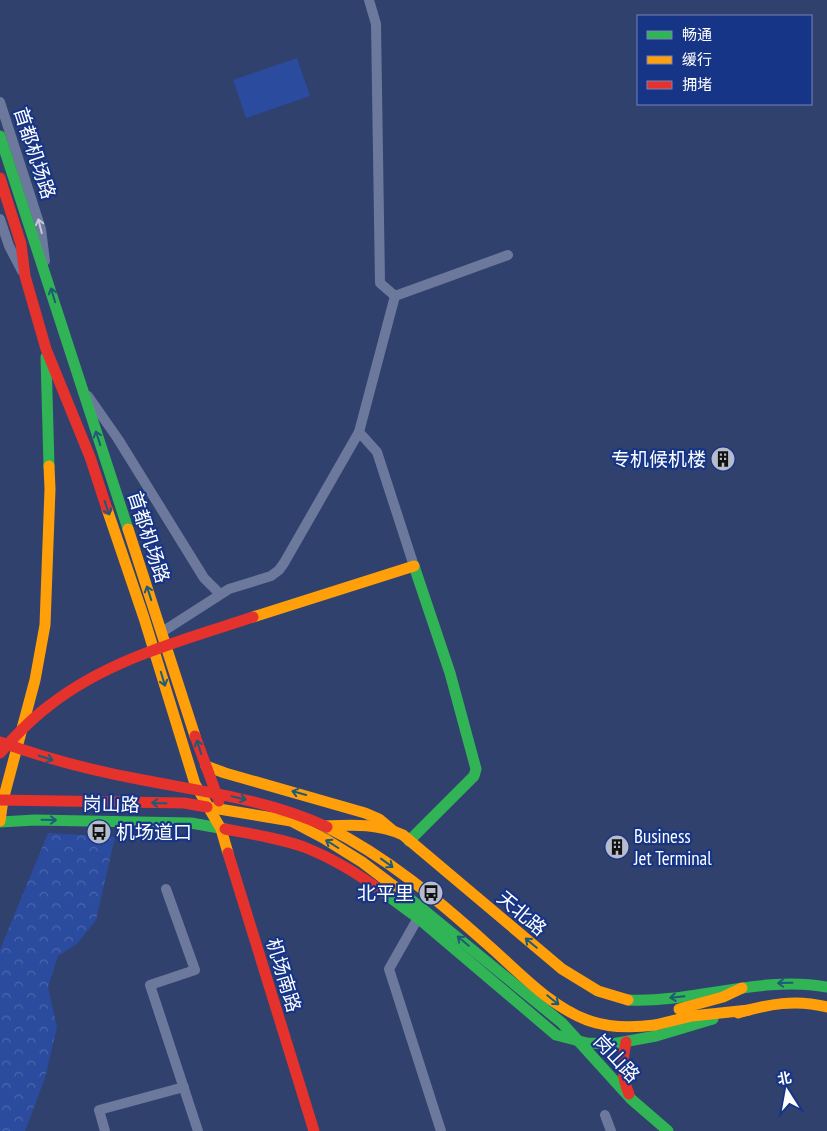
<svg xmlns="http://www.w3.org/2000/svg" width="827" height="1131" font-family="'PT Sans Narrow','Noto Sans SC',sans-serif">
	<defs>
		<pattern id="forest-crowns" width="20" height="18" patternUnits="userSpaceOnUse" patternTransform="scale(1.25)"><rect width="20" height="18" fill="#2b4b9e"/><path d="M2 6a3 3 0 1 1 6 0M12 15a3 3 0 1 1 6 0" fill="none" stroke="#4b66ad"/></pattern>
	</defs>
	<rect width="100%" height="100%" fill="#30416e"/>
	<!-- forest -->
	<polygon fill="url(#forest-crowns)" points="48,833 115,837 96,920 77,944 58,956 48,987 57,1027 45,1078 25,1131 0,1131 0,950"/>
	<!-- park -->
	<polygon fill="#2b4b9e" points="297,58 310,96 246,118 233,80"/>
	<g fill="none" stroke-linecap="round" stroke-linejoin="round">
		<!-- street -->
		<g stroke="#6c799c" stroke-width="10">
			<polyline points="369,0 376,24 380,283 395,296"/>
			<polyline points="0,102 41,229 45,261"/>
			<polyline points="0,219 9,246 22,271"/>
			<polyline points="88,396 118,439 204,578 220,594"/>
			<polyline points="359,432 377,452 414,566"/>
			<polyline points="162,632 229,589 271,576 279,570 284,563 359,432 395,296 508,255"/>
			<polyline points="166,889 195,970 150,985 198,1131"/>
			<polyline points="418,918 389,969 441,1131"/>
			<polyline points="605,1115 611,1131"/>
			<polyline points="105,1131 99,1110 184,1087"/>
		</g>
		<!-- fast -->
		<g stroke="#30b455" stroke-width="11">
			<polyline points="0,136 128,529"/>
			<polyline points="46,357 49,466"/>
			<polyline points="0,822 35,820 191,823 225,829"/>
			<polyline points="409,841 474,776 476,769 450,673 414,566"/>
			<polyline points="384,893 418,918 556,1035 587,1043 612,1044 656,1036 713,1019"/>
			<polyline points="403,893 562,1023 631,1099 668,1131"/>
			<path d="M 628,1000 C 694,1003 761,975 827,987"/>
		</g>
		<!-- slow -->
		<g stroke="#ff9f0a" stroke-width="11">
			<polyline points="107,509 144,618 195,784 221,829 228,853"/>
			<polyline points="128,529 195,736"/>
			<polyline points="253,617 414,566"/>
			<polyline points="206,766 225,773 365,813 379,819 392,830"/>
			<polyline points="207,807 291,821 325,839 362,862 403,893"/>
			<polyline points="0,821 3,800 35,680 45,625 50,489 49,466"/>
			<path d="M 324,826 C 351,825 377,823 403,835 L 562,969 L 598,991 L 628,1000"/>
			<polyline points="679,1009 723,997 742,988"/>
			<path d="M 738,1013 C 768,1004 796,999 827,1007"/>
			<polyline points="655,1025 692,1016 749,1010"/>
		</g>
		<!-- jam -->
		<g stroke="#e5322d" stroke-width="11">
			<polyline points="0,178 21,244 25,276 46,349 90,457 107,509"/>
			<polyline points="195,736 219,801"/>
			<polyline points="0,800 184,803 207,807"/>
			<path d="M 225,829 C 251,834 279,838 304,847 C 332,858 360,875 384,893"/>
			<polyline points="228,853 314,1131"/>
			<path d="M 626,1042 C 622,1061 621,1076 629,1094"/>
		</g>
		<!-- slow-bridge -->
		<path stroke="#ff9f0a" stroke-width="11" d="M 327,827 C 387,857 438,900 487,944 C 518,971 548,1005 587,1020 C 609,1028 632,1028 655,1025"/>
		<!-- jam-bridge -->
		<g stroke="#e5322d" stroke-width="11">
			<path d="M 0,742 C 47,759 94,771 143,780 C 206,792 269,800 327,827"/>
			<path d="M 0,753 C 15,736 31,719 50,705 C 109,659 183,640 253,617"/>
		</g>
	</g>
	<!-- one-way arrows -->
	<defs><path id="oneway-shaft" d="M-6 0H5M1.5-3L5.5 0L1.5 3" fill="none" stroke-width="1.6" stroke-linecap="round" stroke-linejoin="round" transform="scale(1.25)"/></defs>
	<use stroke="#c4c9d7" href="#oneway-shaft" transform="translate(40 226) rotate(-104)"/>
	<g stroke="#1e5b78">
		<use href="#oneway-shaft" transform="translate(53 295) rotate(-107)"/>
		<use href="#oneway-shaft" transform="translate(98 438) rotate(-108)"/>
		<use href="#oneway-shaft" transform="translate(107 508) rotate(71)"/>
		<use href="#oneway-shaft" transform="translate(149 593) rotate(-108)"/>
		<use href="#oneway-shaft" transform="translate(163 679) rotate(73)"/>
		<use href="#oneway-shaft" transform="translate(199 747) rotate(-108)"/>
		<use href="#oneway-shaft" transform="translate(46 758) rotate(17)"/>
		<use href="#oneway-shaft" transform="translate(299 793) rotate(-164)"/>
		<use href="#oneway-shaft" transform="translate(239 798) rotate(13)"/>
		<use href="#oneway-shaft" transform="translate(159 803) rotate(-179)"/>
		<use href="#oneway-shaft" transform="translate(49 820) rotate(1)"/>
		<use href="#oneway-shaft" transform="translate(332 844) rotate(-148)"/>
		<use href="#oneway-shaft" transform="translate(387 863) rotate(36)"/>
		<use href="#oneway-shaft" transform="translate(463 941) rotate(-140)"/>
		<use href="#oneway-shaft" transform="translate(531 943) rotate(-140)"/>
		<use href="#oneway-shaft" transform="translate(785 983) rotate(179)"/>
		<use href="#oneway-shaft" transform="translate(677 997) rotate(174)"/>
		<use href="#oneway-shaft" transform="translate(553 1000) rotate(39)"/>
	</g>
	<!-- icons -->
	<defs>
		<symbol id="building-disc" viewBox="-11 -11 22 22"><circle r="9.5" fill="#b7bccc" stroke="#173587"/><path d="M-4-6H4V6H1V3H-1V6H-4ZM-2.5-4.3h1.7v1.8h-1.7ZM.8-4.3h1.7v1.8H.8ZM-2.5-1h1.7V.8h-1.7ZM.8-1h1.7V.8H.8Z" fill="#111"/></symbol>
		<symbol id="bus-disc" viewBox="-11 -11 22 22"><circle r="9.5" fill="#b7bccc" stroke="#173587"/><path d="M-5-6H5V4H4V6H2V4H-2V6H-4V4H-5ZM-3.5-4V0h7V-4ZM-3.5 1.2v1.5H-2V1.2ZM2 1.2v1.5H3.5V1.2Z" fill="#111"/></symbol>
	</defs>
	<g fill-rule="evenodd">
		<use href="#building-disc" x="709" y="445" width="28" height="28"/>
		<use href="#bus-disc" x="85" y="818" width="28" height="28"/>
		<use href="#building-disc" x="603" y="833" width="28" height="28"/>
		<use href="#bus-disc" x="417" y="879" width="28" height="28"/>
	</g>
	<g text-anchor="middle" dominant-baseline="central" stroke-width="4.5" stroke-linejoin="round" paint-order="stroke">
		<!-- street labels -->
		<g font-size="19" fill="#fff" stroke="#173587">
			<text transform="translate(35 153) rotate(72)">首都机场路</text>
			<text transform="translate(149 537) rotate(72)">首都机场路</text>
			<text transform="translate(111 804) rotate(1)">岗山路</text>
			<text transform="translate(522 913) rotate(40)">天北路</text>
			<text transform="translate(284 975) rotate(73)">机场南路</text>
			<text transform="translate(617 1058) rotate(47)">岗山路</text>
		</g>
		<!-- poi labels -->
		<g font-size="19" fill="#fff" stroke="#173587" text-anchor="end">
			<text x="706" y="459">专机候机楼</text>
			<text x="116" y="832" text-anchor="start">机场道口</text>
			<text x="634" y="836" text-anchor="start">Business<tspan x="634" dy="22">Jet Terminal</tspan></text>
			<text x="414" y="893">北平里</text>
		</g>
	</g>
	<!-- legend -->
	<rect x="637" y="15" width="175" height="90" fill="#173587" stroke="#7486b7"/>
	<rect x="647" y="31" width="25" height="8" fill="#30b455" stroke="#7486b7"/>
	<text x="682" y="40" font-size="15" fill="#ffffff">畅通</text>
	<rect x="647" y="56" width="25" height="8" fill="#ff9f0a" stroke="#7486b7"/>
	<text x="682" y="65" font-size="15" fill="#ffffff">缓行</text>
	<rect x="647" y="81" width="25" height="8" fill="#e5322d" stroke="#7486b7"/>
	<text x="682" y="90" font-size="15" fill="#ffffff">拥堵</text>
	<!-- north arrow -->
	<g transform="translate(787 1091) rotate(349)" stroke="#173587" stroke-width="4" paint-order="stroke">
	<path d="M0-4L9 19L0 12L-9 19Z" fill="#ffffff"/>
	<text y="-8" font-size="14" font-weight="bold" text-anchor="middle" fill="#ffffff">北</text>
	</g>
</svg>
